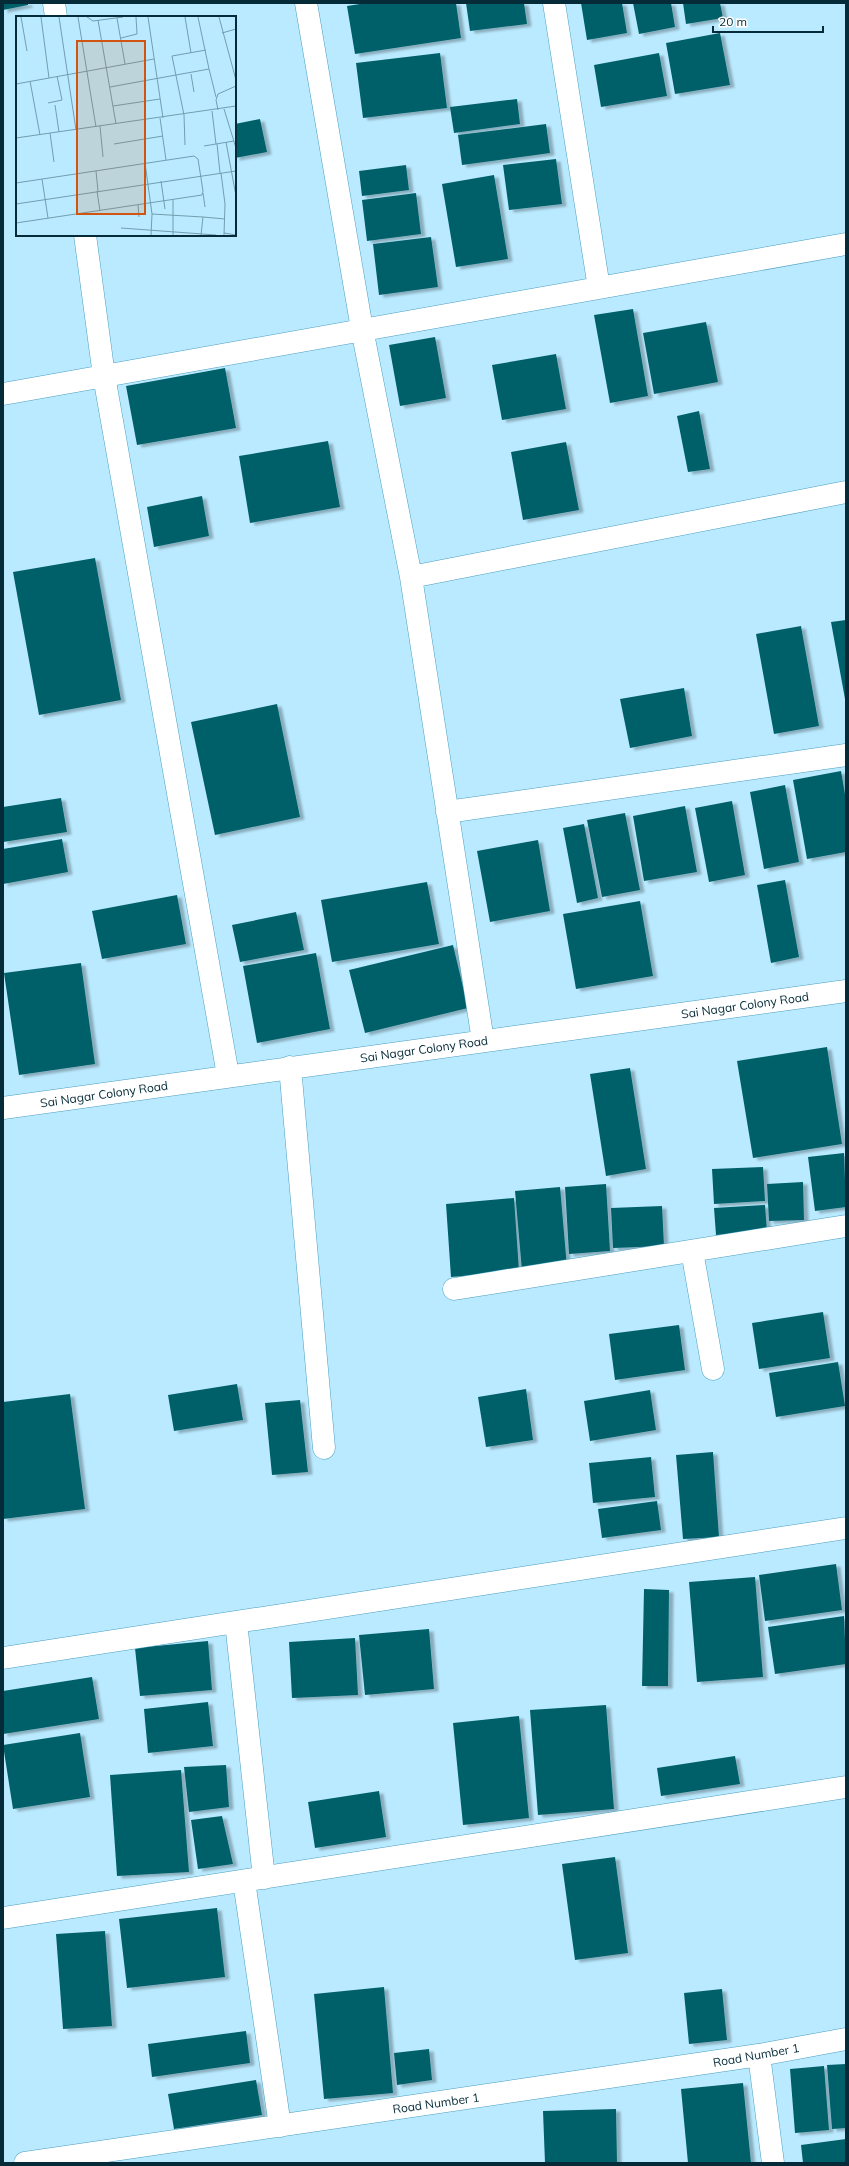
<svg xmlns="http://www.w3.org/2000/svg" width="849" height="2166" font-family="Mulish,sans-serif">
<defs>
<filter id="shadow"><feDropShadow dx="4.5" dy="2.5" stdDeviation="1" flood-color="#0004"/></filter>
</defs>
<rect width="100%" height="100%" fill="#baeaff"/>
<path fill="#036069" filter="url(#shadow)" d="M 3,3 L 28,3 L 28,5 L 3,10 Z
M 366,3 L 456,3 L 461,38 L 355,54 L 347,6 Z
M 466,3 L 524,3 L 527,24 L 470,31 Z
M 581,3 L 622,3 L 627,33 L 587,40 Z
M 633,3 L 671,3 L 675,27 L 639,34 Z
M 683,3 L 720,3 L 723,18 L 686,24 Z
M 720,33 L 730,85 L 675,94 L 666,43 Z
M 440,53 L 447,108 L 363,118 L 356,63 Z
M 659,53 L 667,96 L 601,107 L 594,65 Z
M 517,99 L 520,124 L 454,133 L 450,107 Z
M 260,119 L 267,152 L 235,158 L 235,124 Z
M 546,124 L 550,153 L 462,165 L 458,135 Z
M 556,159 L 562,204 L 509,210 L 503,165 Z
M 406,165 L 409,190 L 362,196 L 359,171 Z
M 494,175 L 508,259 L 456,267 L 442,184 Z
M 416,193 L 421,234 L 367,241 L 362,200 Z
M 431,237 L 438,287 L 379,295 L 373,244 Z
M 633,309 L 648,396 L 610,403 L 594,315 Z
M 706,322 L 718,382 L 654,394 L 643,333 Z
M 435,337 L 446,398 L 400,406 L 389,345 Z
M 556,354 L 566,409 L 502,420 L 492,365 Z
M 225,368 L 236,428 L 137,445 L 126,386 Z
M 699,411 L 710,469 L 688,472 L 677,416 Z
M 328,441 L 340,507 L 250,523 L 239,456 Z
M 566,442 L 579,510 L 523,520 L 511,452 Z
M 202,496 L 209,536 L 154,547 L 147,507 Z
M 95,558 L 121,700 L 39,715 L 13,572 Z
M 846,620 L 846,699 L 845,699 L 831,622 Z
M 801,626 L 819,726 L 774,734 L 756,634 Z
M 684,688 L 692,736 L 630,748 L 620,699 Z
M 277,704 L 300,817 L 215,835 L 191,722 Z
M 841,771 L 846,800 L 846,852 L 807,859 L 793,780 Z
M 785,785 L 799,862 L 764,869 L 750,792 Z
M 61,798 L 67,832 L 3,842 L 3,807 Z
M 732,801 L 745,875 L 709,882 L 695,808 Z
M 685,806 L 697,872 L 644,881 L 633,816 Z
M 625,813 L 640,890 L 602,897 L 587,820 Z
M 584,824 L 598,898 L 577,903 L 563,828 Z
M 62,839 L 68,872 L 3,884 L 3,849 Z
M 538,840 L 550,911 L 490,922 L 477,851 Z
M 785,880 L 799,957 L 771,963 L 757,885 Z
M 427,882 L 439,944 L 332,962 L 321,900 Z
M 177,895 L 186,944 L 102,959 L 92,911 Z
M 640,901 L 653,976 L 576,989 L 563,914 Z
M 296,912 L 304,950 L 240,962 L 232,925 Z
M 453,945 L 468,1008 L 365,1033 L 349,970 Z
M 316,953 L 330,1029 L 257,1043 L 243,966 Z
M 81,963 L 95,1064 L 19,1075 L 4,973 Z
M 827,1047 L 842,1144 L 753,1158 L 737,1061 Z
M 630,1068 L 646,1169 L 606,1176 L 590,1074 Z
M 844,1153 L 846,1207 L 815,1211 L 808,1157 Z
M 763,1167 L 765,1201 L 714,1204 L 712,1169 Z
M 803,1182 L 804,1220 L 769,1221 L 767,1184 Z
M 606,1184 L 610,1251 L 569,1254 L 565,1187 Z
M 560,1187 L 567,1267 L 522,1271 L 515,1191 Z
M 514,1198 L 519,1271 L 451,1277 L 446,1204 Z
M 765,1205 L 767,1232 L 716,1235 L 714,1208 Z
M 662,1206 L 664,1246 L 613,1248 L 611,1208 Z
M 823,1312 L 830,1358 L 759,1369 L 752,1323 Z
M 679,1325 L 685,1370 L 615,1380 L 609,1334 Z
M 838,1362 L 845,1406 L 776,1417 L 769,1373 Z
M 237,1384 L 243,1420 L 174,1431 L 168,1395 Z
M 526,1389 L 533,1440 L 486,1447 L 478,1397 Z
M 650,1390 L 656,1430 L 590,1441 L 584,1401 Z
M 70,1394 L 85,1509 L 3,1519 L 3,1402 Z
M 300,1400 L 308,1472 L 272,1475 L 265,1403 Z
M 713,1452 L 719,1537 L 683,1539 L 676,1455 Z
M 651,1457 L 655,1497 L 593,1503 L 589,1463 Z
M 657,1501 L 661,1530 L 602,1538 L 598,1509 Z
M 836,1564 L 842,1610 L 765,1621 L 759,1575 Z
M 755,1577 L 763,1677 L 697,1682 L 689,1582 Z
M 644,1589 L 669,1590 L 668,1686 L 642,1686 Z
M 844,1616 L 846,1664 L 775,1674 L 768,1627 Z
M 429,1629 L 434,1689 L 365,1695 L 359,1635 Z
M 355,1638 L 358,1695 L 292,1698 L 289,1642 Z
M 208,1641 L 212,1690 L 140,1696 L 135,1648 Z
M 92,1677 L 99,1719 L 3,1734 L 3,1691 Z
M 208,1702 L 213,1746 L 148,1753 L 144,1709 Z
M 606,1705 L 614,1809 L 538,1815 L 530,1710 Z
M 519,1716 L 529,1818 L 463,1825 L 453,1723 Z
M 80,1733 L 90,1797 L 13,1809 L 3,1745 Z
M 735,1756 L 740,1784 L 661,1796 L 657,1768 Z
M 226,1765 L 229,1807 L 189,1812 L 184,1767 Z
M 181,1770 L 189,1872 L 117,1876 L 110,1775 Z
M 379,1791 L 386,1837 L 315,1848 L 308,1802 Z
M 222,1816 L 233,1864 L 198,1869 L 191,1820 Z
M 615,1857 L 628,1953 L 575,1960 L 562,1864 Z
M 217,1908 L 225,1977 L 127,1988 L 119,1919 Z
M 105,1931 L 112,2026 L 63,2029 L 56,1934 Z
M 384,1987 L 393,2093 L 324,2099 L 314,1994 Z
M 722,1989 L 727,2040 L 689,2044 L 684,1993 Z
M 246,2031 L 250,2063 L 152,2077 L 148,2044 Z
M 429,2049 L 432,2080 L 397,2085 L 394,2053 Z
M 846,2064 L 846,2128 L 832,2129 L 827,2065 Z
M 824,2066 L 829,2130 L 795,2133 L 790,2069 Z
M 256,2080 L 262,2115 L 174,2129 L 168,2094 Z
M 743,2083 L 751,2163 L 688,2163 L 681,2089 Z
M 616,2109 L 617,2163 L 545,2163 L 543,2111 Z
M 846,2139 L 846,2163 L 803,2163 L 801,2145 Z"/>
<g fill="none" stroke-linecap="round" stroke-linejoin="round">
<defs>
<path id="street" d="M 54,3 L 56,17
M 306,3 L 362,329 L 411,577 L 483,1041
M 554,3 L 599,288
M 85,235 L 104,376 L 228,1075
M 3,394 L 846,244
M 411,577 L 846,492
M 447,812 L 846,755
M 290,1067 L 324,1448
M 3,1108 L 846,991
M 692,1251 L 713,1369
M 454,1289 L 846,1226
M 236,1622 L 264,1878
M 3,1658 L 846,1528
M 244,1881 L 280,2126
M 3,1918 L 846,1787
M 759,2055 L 773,2163
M 25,2163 L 759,2055 L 846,2039"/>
</defs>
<use href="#street" stroke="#4a9fc0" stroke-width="23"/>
<use href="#street" stroke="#fff" stroke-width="22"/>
</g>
<g text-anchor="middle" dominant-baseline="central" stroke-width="4" stroke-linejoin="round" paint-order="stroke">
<g font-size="12" fill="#052b38" stroke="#fff">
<text transform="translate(745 1005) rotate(-8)">Sai Nagar Colony Road</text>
<text transform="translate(424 1049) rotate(-8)">Sai Nagar Colony Road</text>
<text transform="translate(104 1094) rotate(-8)">Sai Nagar Colony Road</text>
<text transform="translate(756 2055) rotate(-10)">Road Number 1</text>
<text transform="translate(436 2103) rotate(-8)">Road Number 1</text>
</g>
</g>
<g transform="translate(16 16)">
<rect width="220" height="220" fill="#baeaff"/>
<path fill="none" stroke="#729eaf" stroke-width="1" d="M 5,1 L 11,35M 25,1 L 33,62M 43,1 L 60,114M 62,1 L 80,111M 71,1 L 77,5 L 107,1M 132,1 L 147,102M 169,1 L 175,37M 203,1 L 220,64M 101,2 L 109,48M 82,4 L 100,108M 206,17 L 220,13M 105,22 L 121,18 L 120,1M 193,53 L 200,81M 175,58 L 178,76M 14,65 L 24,119M 0,68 L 138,43M 94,71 L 193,53 L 182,1M 32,87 L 46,84 L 41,60M 39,89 L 43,116M 97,90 L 144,83M 208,93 L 220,132M 202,94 L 200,84 L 202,78 L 220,70M 196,95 L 200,128M 144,102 L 150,144M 84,110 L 87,141M 34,117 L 38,146M 0,122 L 220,90M 210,126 L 220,180M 98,128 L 147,120M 201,128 L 204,157M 169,129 L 168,99 L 156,40 L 190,34M 188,130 L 218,125M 129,147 L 136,198 L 135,219M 80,155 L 82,175M 205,157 L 209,188 L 208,219M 26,163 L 32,202M 145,165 L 149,193M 0,167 L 178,140 L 182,143 L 187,175 L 186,179 L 0,207M 81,175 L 84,195M 187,177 L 189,191M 0,188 L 220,155M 122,189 L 123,201M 136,198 L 187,201 L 185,219M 187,201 L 209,203M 105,212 L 200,219M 208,217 L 220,219M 157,219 L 157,183"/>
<path fill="#d15410" fill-opacity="0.15" stroke="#d15410" stroke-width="2" d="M 61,25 L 129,25 L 129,198 L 61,198 Z"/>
<rect width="220" height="220" fill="none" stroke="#052b38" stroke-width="2"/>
</g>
<rect width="849" height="2166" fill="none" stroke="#052b38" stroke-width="8"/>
<path d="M713 26v6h110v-6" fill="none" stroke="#052b38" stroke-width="2"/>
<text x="719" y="26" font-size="12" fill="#052b38" stroke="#ffffff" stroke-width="3" paint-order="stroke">20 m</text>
</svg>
